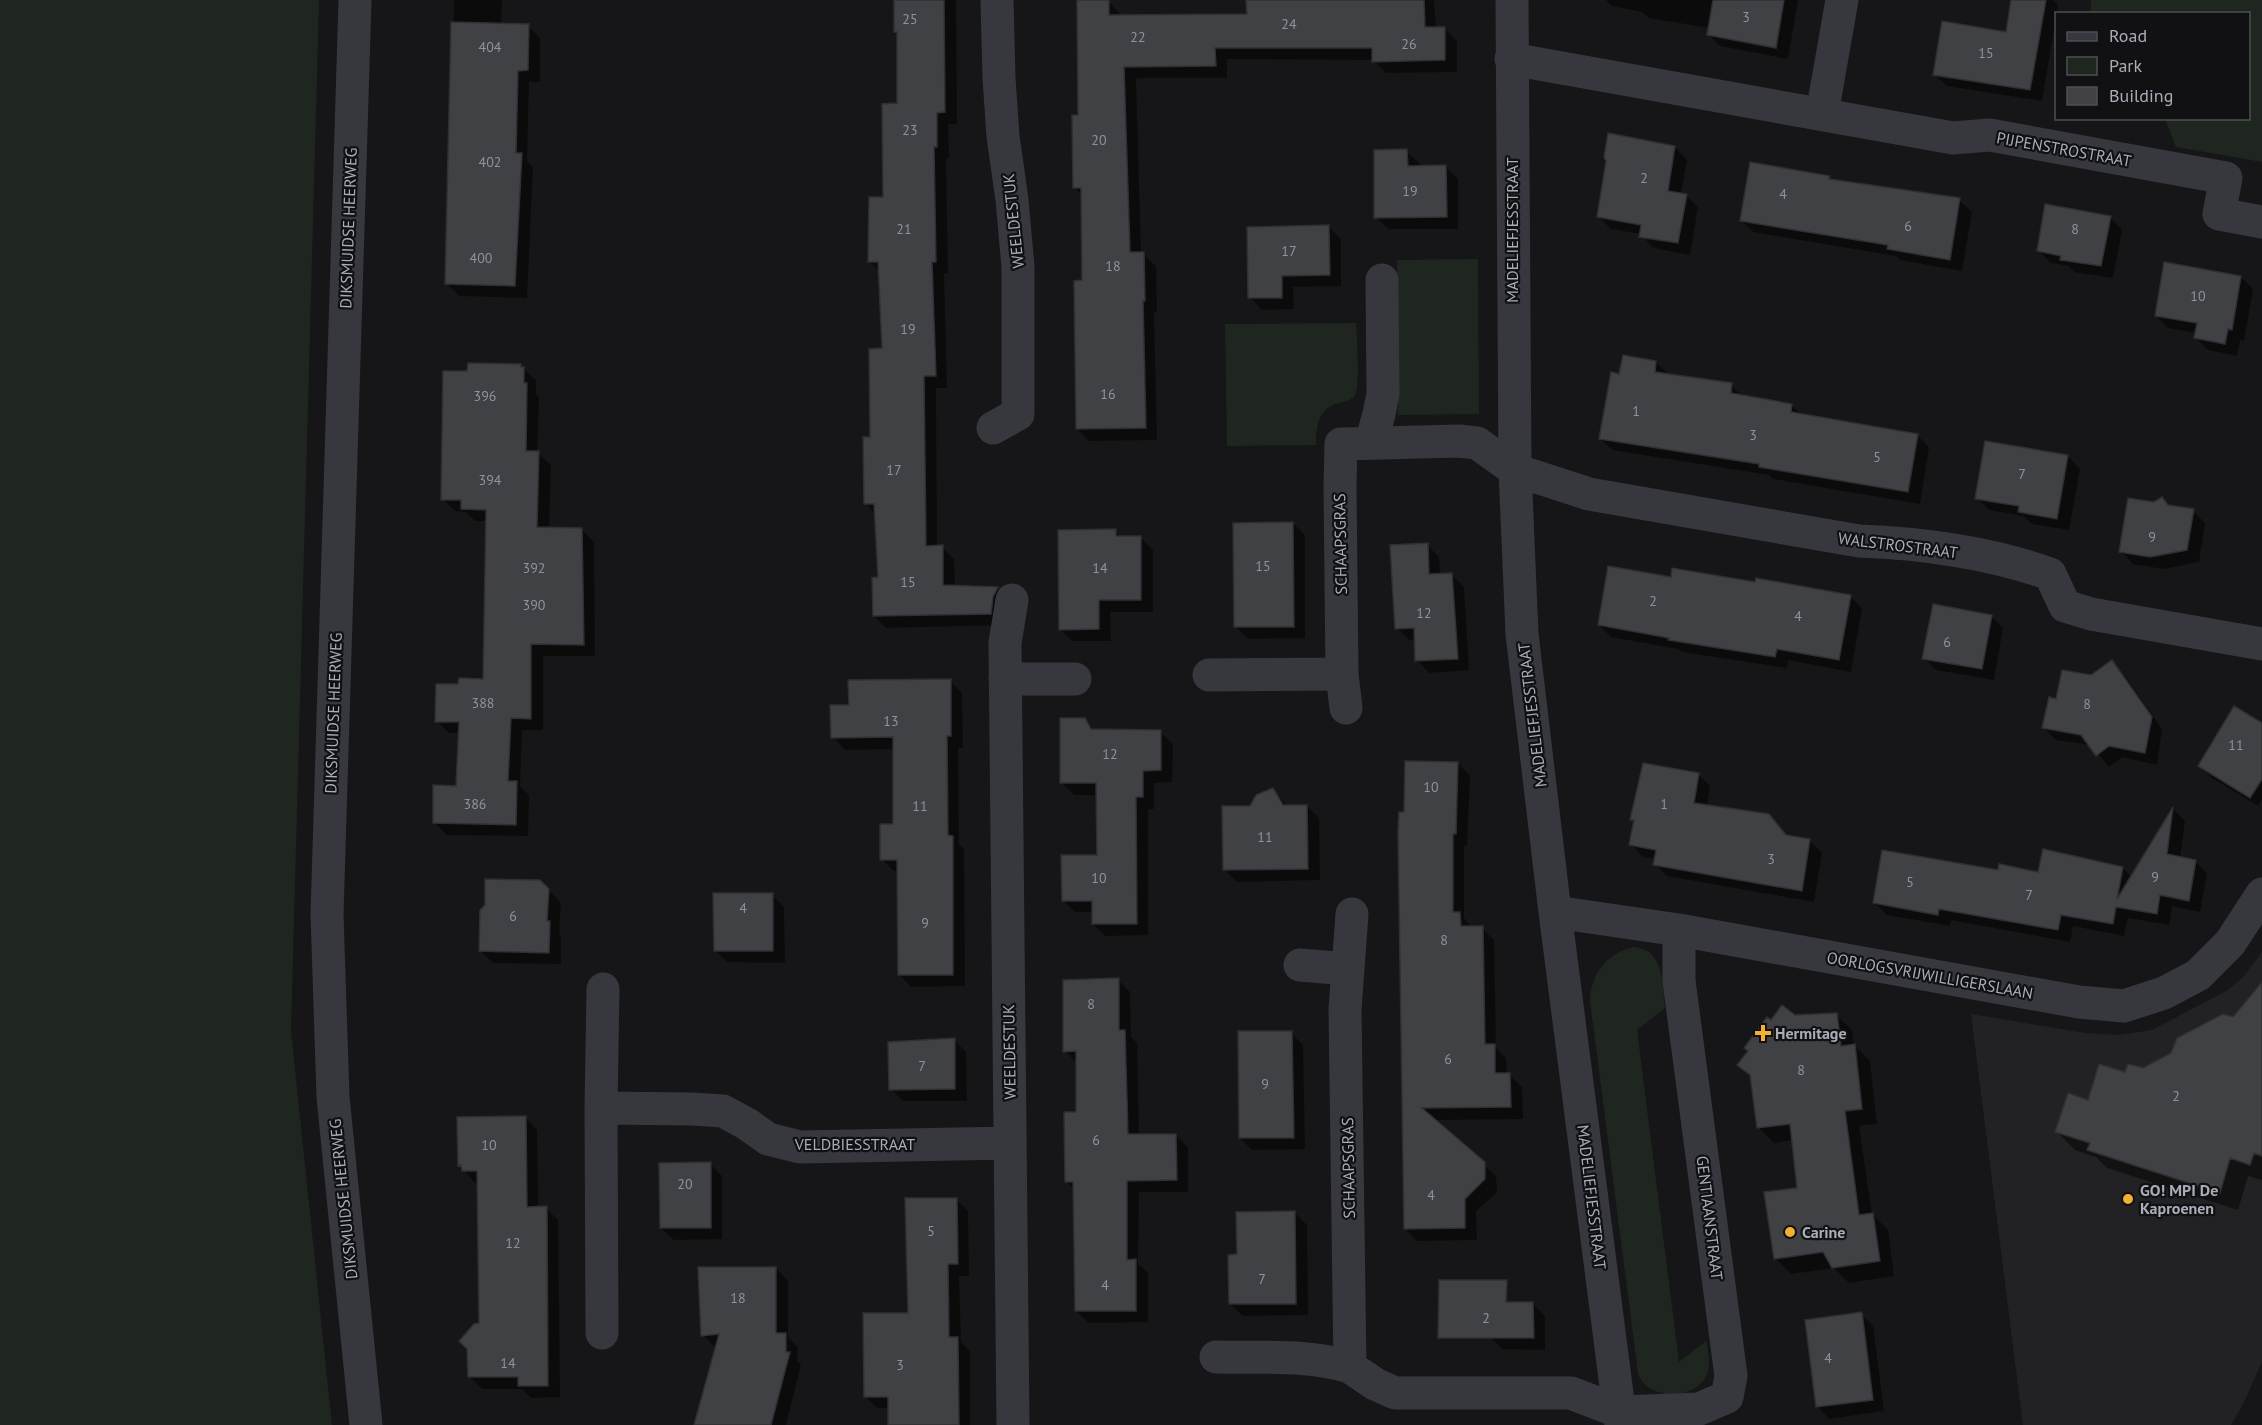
<svg xmlns="http://www.w3.org/2000/svg" width="2262" height="1425" font-family="'PT Sans',sans-serif">
<rect width="100%" height="100%" fill="#161618"/>
<path fill="#222225" d="M 2262,952 L 2262,1362 L 2242,1406 L 2231,1425 L 2023,1425 L 1971,1014 L 2085,1033 L 2118,1035 L 2152,1030 L 2228,990 L 2244,976 Z"/>
<path fill="#1e261f" d="M 0,0 L 319,0 L 291,1031 L 332,1425 L 0,1425 Z
M 2091,0 L 2262,0 L 2262,162 L 2176,147 L 2165,119 L 2248,118 L 2248,14 L 2091,13 Z
M 1478,259 L 1479,414 L 1398,415 L 1397,260 Z
M 1356,323 C 1357,335 1360,387 1355,395 C 1351,401 1345,401 1339,403 C 1318,408 1316,427 1316,445 L 1227,446 L 1225,324 Z
M 1633,947 C 1665,949 1662,984 1665,1008 L 1637,1030 L 1679,1362 L 1706,1341 C 1708,1351 1711,1363 1707,1374 C 1697,1401 1646,1401 1638,1373 L 1590,1001 C 1591,974 1606,954 1633,947 Z"/>
<path fill="#0007" d="M 454,0 L 502,0 L 501,25 L 528,26 L 540,38 L 540,82 L 529,82 L 527,161 L 533,167 L 527,298 L 459,296 L 447,283 Z
M 896,0 L 956,0 L 957,124 L 948,124 L 949,158 L 946,158 L 948,273 L 944,273 L 947,388 L 936,388 L 937,547 L 942,547 L 954,559 L 955,587 L 998,589 L 1010,601 L 1003,625 L 886,628 L 874,616 L 880,579 L 876,515 L 866,504 L 871,438 L 883,349 L 880,272 L 870,262 L 884,199 L 898,105 Z
M 1248,0 L 1434,0 L 1436,29 L 1445,29 L 1457,41 L 1457,72 L 1386,73 L 1374,60 L 1227,59 L 1227,78 L 1136,78 L 1141,254 L 1143,254 L 1156,266 L 1157,312 L 1154,312 L 1157,440 L 1089,441 L 1077,429 L 1084,282 L 1083,196 L 1074,187 L 1079,117 L 1108,1 L 1120,14 L 1120,17 L 1248,16 Z
M 1606,0 L 1798,0 L 1788,59 L 1720,46 L 1708,34 L 1709,28 L 1649,18 L 1642,12 L 1612,6 Z
M 2013,0 L 2053,0 L 2058,5 L 2042,101 L 1947,86 L 1934,74 L 2007,33 Z
M 1675,147 L 1687,160 L 1681,194 L 1686,195 L 1698,207 L 1690,255 L 1653,248 L 1641,234 L 1611,229 L 1599,217 L 1608,161 Z
M 1406,151 L 1419,163 L 1419,167 L 1446,167 L 1458,179 L 1458,229 L 1388,229 L 1376,217 Z
M 1829,177 L 1833,181 L 1959,200 L 1972,212 L 1962,271 L 1900,260 L 1896,256 L 1753,232 L 1741,220 Z
M 2110,217 L 2122,230 L 2113,278 L 2074,272 L 2069,266 L 2051,263 L 2039,251 Z
M 1329,227 L 1341,239 L 1341,286 L 1293,287 L 1294,309 L 1262,310 L 1250,297 Z
M 2241,277 L 2253,289 L 2244,341 L 2240,340 L 2237,356 L 2208,350 L 2196,338 L 2197,333 L 2168,328 L 2156,316 Z
M 1656,362 L 1668,374 L 1731,385 L 1743,397 L 1791,405 L 1802,415 L 1917,435 L 1929,447 L 1920,504 L 1773,479 L 1769,475 L 1612,450 L 1600,438 L 1621,376 Z
M 520,366 L 536,380 L 536,394 L 539,397 L 537,453 L 551,465 L 549,529 L 582,530 L 594,542 L 595,656 L 543,656 L 543,730 L 522,730 L 520,786 L 529,795 L 528,836 L 447,835 L 435,823 L 457,787 L 460,733 L 449,733 L 437,721 L 460,685 L 484,681 L 488,521 L 475,521 L 466,512 L 455,511 L 443,499 L 469,373 Z
M 2068,456 L 2080,469 L 2069,530 L 2032,524 L 2024,516 L 1989,510 L 1977,498 Z
M 2162,499 L 2170,507 L 2193,511 L 2205,523 L 2199,562 L 2163,569 L 2133,564 L 2121,551 L 2154,504 Z
M 1293,523 L 1305,535 L 1305,638 L 1248,639 L 1236,627 Z
M 1115,531 L 1122,538 L 1140,537 L 1153,550 L 1153,612 L 1110,612 L 1111,641 L 1072,641 L 1060,629 Z
M 1427,545 L 1439,557 L 1440,575 L 1452,575 L 1464,587 L 1469,670 L 1429,673 L 1417,660 L 1416,640 L 1409,640 L 1397,628 Z
M 1757,584 L 1850,596 L 1862,608 L 1851,672 L 1788,660 L 1787,668 L 1682,652 L 1678,649 L 1611,637 L 1599,625 Z
M 1991,616 L 2003,628 L 1994,680 L 1936,670 L 1924,658 Z
M 2112,662 L 2124,674 L 2162,729 L 2157,765 L 2122,757 L 2109,767 L 2091,745 L 2056,740 L 2044,728 L 2057,700 Z
M 950,681 L 962,693 L 963,748 L 958,748 L 959,844 L 964,849 L 965,986 L 911,987 L 899,974 L 898,871 L 894,871 L 881,859 L 895,826 L 895,749 L 845,750 L 833,737 L 850,706 Z
M 1084,720 L 1095,731 L 1160,732 L 1173,744 L 1172,782 L 1154,783 L 1154,809 L 1148,809 L 1148,935 L 1105,936 L 1093,924 L 1093,912 L 1075,912 L 1063,900 L 1099,856 L 1098,795 L 1074,795 L 1062,783 Z
M 2262,725 L 2262,799 L 2258,806 L 2212,778 L 2199,766 Z
M 1458,763 L 1470,776 L 1467,846 L 1464,846 L 1464,918 L 1472,928 L 1482,928 L 1494,940 L 1496,1048 L 1506,1058 L 1507,1075 L 1509,1075 L 1522,1087 L 1523,1119 L 1433,1120 L 1496,1176 L 1497,1192 L 1476,1211 L 1477,1240 L 1417,1241 L 1405,1228 L 1406,813 Z
M 1698,774 L 1710,786 L 1707,806 L 1768,816 L 1788,837 L 1810,841 L 1822,853 L 1814,902 L 1667,876 L 1655,864 L 1656,859 L 1643,857 L 1631,844 L 1635,822 L 1632,819 Z
M 1273,789 L 1288,807 L 1307,806 L 1319,818 L 1320,880 L 1237,882 L 1225,870 L 1251,807 Z
M 2174,810 L 2185,821 L 2180,858 L 2195,861 L 2207,873 L 2200,912 L 2172,906 L 2169,925 L 2128,918 L 2124,936 L 2073,926 L 2070,942 L 1951,920 L 1950,926 L 1887,915 L 1875,903 L 2000,871 L 2039,874 L 2123,868 L 2132,878 Z
M 540,881 L 561,903 L 559,933 L 561,935 L 561,964 L 493,963 L 481,951 Z
M 772,895 L 784,907 L 785,963 L 727,962 L 715,950 Z
M 1118,980 L 1130,992 L 1131,1037 L 1137,1043 L 1139,1135 L 1175,1135 L 1188,1147 L 1188,1192 L 1139,1192 L 1138,1264 L 1148,1273 L 1148,1322 L 1089,1323 L 1076,1311 L 1075,1190 L 1066,1181 L 1077,1113 L 1078,1064 L 1065,1051 Z
M 2262,1001 L 2262,1180 L 2248,1176 L 2238,1210 L 2107,1168 L 2096,1157 L 2075,1150 L 2057,1132 L 2089,1102 L 2126,1074 L 2143,1070 Z
M 1836,1015 L 1852,1030 L 1854,1045 L 1870,1061 L 1877,1124 L 1859,1126 L 1872,1214 L 1888,1230 L 1894,1276 L 1849,1283 L 1834,1268 L 1791,1274 L 1775,1258 L 1799,1189 L 1793,1140 L 1774,1143 L 1758,1127 L 1752,1078 L 1739,1065 L 1772,1022 L 1794,1016 Z
M 1291,1033 L 1303,1045 L 1305,1149 L 1252,1150 L 1240,1138 Z
M 954,1040 L 966,1052 L 967,1101 L 903,1101 L 891,1089 Z
M 525,1117 L 537,1130 L 538,1208 L 546,1208 L 558,1220 L 560,1397 L 531,1398 L 522,1389 L 482,1389 L 469,1376 L 481,1325 L 479,1183 L 475,1183 L 459,1165 Z
M 710,1164 L 722,1176 L 722,1239 L 674,1240 L 661,1228 Z
M 956,1199 L 968,1211 L 969,1276 L 959,1276 L 961,1342 L 970,1351 L 970,1425 L 890,1425 L 890,1408 L 877,1408 L 865,1396 L 909,1314 Z
M 1295,1213 L 1307,1225 L 1308,1315 L 1243,1316 L 1230,1304 Z
M 776,1268 L 788,1281 L 788,1337 L 798,1347 L 797,1361 L 801,1365 L 786,1425 L 696,1425 L 717,1347 L 715,1347 L 703,1335 Z
M 1533,1304 L 1545,1316 L 1545,1350 L 1502,1349 L 1490,1337 Z
M 1861,1314 L 1873,1326 L 1884,1411 L 1829,1419 L 1817,1406 Z"/>
<path fill="#404145" stroke="#303034" stroke-width="1.5" d="M 894,0 L 944,0 L 945,112 L 937,113 L 937,147 L 934,147 L 936,262 L 932,262 L 936,376 L 924,376 L 926,546 L 943,545 L 943,585 L 998,587 L 993,597 L 991,614 L 873,616 L 872,578 L 878,577 L 874,504 L 864,504 L 863,437 L 870,437 L 869,349 L 882,348 L 878,262 L 868,262 L 869,197 L 883,197 L 882,104 L 897,103 L 897,32 L 894,32 Z
M 1077,0 L 1109,0 L 1109,15 L 1247,14 L 1246,0 L 1424,0 L 1425,27 L 1445,27 L 1445,60 L 1372,62 L 1372,48 L 1215,48 L 1216,66 L 1124,67 L 1130,252 L 1144,252 L 1145,301 L 1143,301 L 1146,428 L 1076,429 L 1074,281 L 1082,280 L 1081,188 L 1073,188 L 1072,115 L 1078,115 Z
M 1713,0 L 1784,0 L 1776,48 L 1707,35 Z
M 2011,0 L 2046,0 L 2030,90 L 1933,75 L 1942,21 L 2006,32 Z
M 451,22 L 529,24 L 528,70 L 518,71 L 516,153 L 522,153 L 515,286 L 445,284 Z
M 1608,133 L 1675,146 L 1668,191 L 1687,194 L 1678,243 L 1639,237 L 1641,225 L 1597,217 L 1606,161 L 1604,157 Z
M 1407,149 L 1408,166 L 1446,165 L 1447,217 L 1374,218 L 1374,150 Z
M 1750,162 L 1830,176 L 1829,179 L 1960,198 L 1950,260 L 1887,249 L 1888,245 L 1740,221 Z
M 2045,204 L 2111,216 L 2101,266 L 2060,260 L 2061,256 L 2037,251 Z
M 1329,225 L 1330,275 L 1282,276 L 1282,298 L 1248,298 L 1247,227 Z
M 2164,262 L 2241,276 L 2232,330 L 2228,329 L 2225,344 L 2194,338 L 2197,323 L 2155,316 Z
M 1623,355 L 1656,361 L 1655,372 L 1732,383 L 1731,393 L 1792,404 L 1791,412 L 1918,434 L 1908,492 L 1759,467 L 1759,464 L 1599,439 L 1611,372 L 1619,374 Z
M 468,363 L 521,364 L 521,367 L 524,367 L 524,383 L 527,383 L 526,451 L 539,451 L 537,527 L 582,528 L 584,645 L 531,644 L 531,719 L 511,718 L 508,781 L 517,781 L 516,825 L 433,823 L 433,785 L 456,786 L 459,722 L 435,722 L 436,684 L 458,684 L 459,678 L 483,679 L 486,510 L 461,509 L 461,500 L 441,500 L 443,371 L 467,371 Z
M 1985,441 L 2068,455 L 2057,519 L 2018,512 L 2019,506 L 1975,499 Z
M 2162,497 L 2168,505 L 2194,509 L 2187,550 L 2150,557 L 2119,552 L 2128,498 L 2154,502 Z
M 1293,522 L 1294,627 L 1234,627 L 1233,523 Z
M 1116,529 L 1116,536 L 1141,536 L 1141,600 L 1099,600 L 1099,629 L 1059,630 L 1058,530 Z
M 1428,543 L 1429,574 L 1452,573 L 1458,659 L 1415,661 L 1414,628 L 1395,629 L 1390,545 Z
M 1608,566 L 1671,577 L 1672,568 L 1755,582 L 1756,578 L 1851,595 L 1839,660 L 1777,649 L 1775,657 L 1668,640 L 1669,638 L 1598,625 Z
M 1933,604 L 1992,615 L 1982,669 L 1922,659 Z
M 2112,660 L 2152,717 L 2145,753 L 2109,746 L 2096,756 L 2081,735 L 2042,728 L 2049,697 L 2056,699 L 2062,670 L 2091,675 Z
M 951,679 L 951,736 L 947,736 L 948,835 L 953,836 L 953,975 L 898,975 L 897,860 L 880,860 L 880,824 L 893,824 L 893,737 L 831,738 L 830,705 L 849,705 L 848,680 Z
M 2234,706 L 2262,723 L 2262,779 L 2250,798 L 2198,766 Z
M 1060,718 L 1085,718 L 1091,729 L 1161,730 L 1161,770 L 1143,771 L 1143,797 L 1136,797 L 1137,924 L 1092,924 L 1092,901 L 1062,901 L 1061,855 L 1097,855 L 1096,783 L 1060,783 Z
M 1405,761 L 1458,762 L 1456,834 L 1453,834 L 1453,912 L 1460,912 L 1461,926 L 1483,926 L 1485,1044 L 1495,1044 L 1495,1073 L 1510,1073 L 1511,1107 L 1422,1108 L 1485,1162 L 1485,1179 L 1465,1199 L 1465,1228 L 1404,1229 L 1398,832 L 1399,812 L 1404,812 Z
M 1643,763 L 1699,773 L 1694,803 L 1769,814 L 1786,835 L 1810,839 L 1802,891 L 1653,865 L 1656,850 L 1629,845 L 1634,820 L 1630,820 Z
M 1273,788 L 1283,805 L 1307,805 L 1308,869 L 1223,870 L 1222,806 L 1250,806 L 1256,795 Z
M 2173,807 L 2167,854 L 2196,860 L 2189,901 L 2160,895 L 2157,914 L 2116,907 L 2113,924 L 2061,915 L 2058,930 L 1939,909 L 1938,915 L 1873,903 L 1882,850 L 1998,870 L 1999,864 L 2038,872 L 2043,849 L 2123,867 L 2117,899 Z
M 485,879 L 540,880 L 549,889 L 547,921 L 550,921 L 549,953 L 479,951 L 480,910 L 485,905 Z
M 713,893 L 773,893 L 773,951 L 714,951 Z
M 1119,978 L 1119,1030 L 1125,1030 L 1128,1134 L 1176,1134 L 1177,1180 L 1127,1181 L 1127,1260 L 1136,1259 L 1136,1311 L 1075,1311 L 1073,1182 L 1065,1182 L 1064,1112 L 1076,1112 L 1076,1051 L 1063,1052 L 1063,980 Z
M 2262,982 L 2262,1156 L 2254,1153 L 2250,1165 L 2230,1158 L 2220,1193 L 2087,1150 L 2090,1143 L 2055,1132 L 2068,1093 L 2088,1100 L 2099,1064 L 2125,1072 L 2128,1064 L 2143,1068 L 2171,1053 L 2177,1038 L 2223,1014 L 2233,1017 Z
M 1782,1005 L 1795,1015 L 1837,1013 L 1841,1046 L 1855,1044 L 1862,1109 L 1845,1111 L 1859,1215 L 1873,1213 L 1880,1261 L 1832,1268 L 1823,1252 L 1774,1259 L 1764,1192 L 1797,1188 L 1790,1124 L 1757,1128 L 1750,1075 L 1737,1065 L 1748,1051 L 1744,1048 L 1767,1017 L 1771,1020 Z
M 1238,1031 L 1292,1031 L 1294,1138 L 1239,1138 Z
M 955,1038 L 955,1089 L 889,1090 L 888,1042 Z
M 526,1116 L 527,1207 L 547,1206 L 548,1386 L 518,1386 L 518,1377 L 468,1377 L 467,1349 L 459,1341 L 474,1324 L 479,1323 L 477,1171 L 462,1171 L 461,1165 L 458,1166 L 457,1117 Z
M 711,1162 L 711,1228 L 660,1228 L 659,1163 Z
M 905,1198 L 957,1198 L 958,1264 L 948,1264 L 949,1337 L 958,1337 L 959,1425 L 888,1425 L 888,1397 L 864,1397 L 863,1313 L 908,1313 Z
M 1295,1211 L 1296,1304 L 1229,1304 L 1228,1255 L 1237,1254 L 1236,1212 Z
M 698,1267 L 776,1267 L 776,1333 L 786,1333 L 786,1352 L 790,1352 L 771,1425 L 694,1425 L 719,1334 L 701,1336 Z
M 1439,1280 L 1507,1280 L 1506,1302 L 1533,1302 L 1534,1338 L 1438,1338 Z
M 1862,1312 L 1873,1400 L 1816,1407 L 1805,1320 Z"/>
<g fill="none" stroke-linecap="round" stroke-linejoin="round">
<path stroke="#37383d" stroke-width="33" d="M 355,0 L 327,914 L 333,1097 L 366,1425
M 1512,0 L 1515,470 L 1522,634 L 1555,912 L 1621,1425
M 1511,59 L 1953,138 L 1990,135 L 2226,178 L 2219,214 L 2262,222
M 1822,114 L 1842,0
M 993,428 L 1018,414 L 1018,267 L 1012,200 L 1003,136 L 999,78 L 997,0
M 1371,443 L 1379,414 L 1383,394 L 1382,280
M 1012,600 L 1005,643 L 1013,1425
M 1209,675 L 1342,674
M 1005,679 L 1075,679
M 1346,708 L 1342,674 L 1340,486 L 1341,444 L 1459,441 L 1477,443 L 1515,470 L 1589,494 L 1859,541 C 1920,543 1992,553 2050,574 L 2065,606 L 2091,614 L 2262,644
M 1555,912 L 1679,930 L 2079,1002 L 2124,1006 L 2164,993 L 2198,975 L 2230,943 L 2262,894
M 1352,914 L 1345,1009 L 1350,1367 L 1375,1384 L 1395,1393 L 1571,1393 L 1620,1412 L 1699,1409 L 1727,1397 L 1731,1376 L 1679,981 L 1679,930
M 1300,965 L 1348,969
M 601,1108 L 692,1109 L 723,1111 L 747,1124 L 768,1139 L 800,1147 L 1010,1143
M 602,1333 L 601,1108 L 603,989
M 1216,1357 C 1261,1358 1307,1354 1350,1367"/>
</g>
<g fill="#f2b134" stroke="#111113" stroke-width="2">
<path d="M1760 1024h6v6h6v6h-6v6h-6v-6h-6v-6h6z"/>
<circle cx="2128" cy="1199" r="6"/>
<circle cx="1790" cy="1232" r="6"/>
</g>
<g text-anchor="middle" dominant-baseline="central" stroke-width="4.5" stroke-linejoin="round" paint-order="stroke">
<g font-size="14" fill="#8e929b">
<text x="1746" y="17">3</text>
<text x="910" y="19">25</text>
<text x="1289" y="24">24</text>
<text x="1138" y="37">22</text>
<text x="1409" y="44">26</text>
<text x="490" y="47">404</text>
<text x="1986" y="53">15</text>
<text x="910" y="130">23</text>
<text x="1099" y="140">20</text>
<text x="490" y="162">402</text>
<text x="1644" y="178">2</text>
<text x="1410" y="191">19</text>
<text x="1783" y="194">4</text>
<text x="1908" y="226">6</text>
<text x="904" y="229">21</text>
<text x="2075" y="229">8</text>
<text x="1289" y="251">17</text>
<text x="481" y="258">400</text>
<text x="1113" y="266">18</text>
<text x="2198" y="296">10</text>
<text x="908" y="329">19</text>
<text x="1108" y="394">16</text>
<text x="485" y="396">396</text>
<text x="1636" y="411">1</text>
<text x="1753" y="435">3</text>
<text x="1877" y="457">5</text>
<text x="894" y="470">17</text>
<text x="2022" y="474">7</text>
<text x="490" y="480">394</text>
<text x="2152" y="537">9</text>
<text x="1263" y="566">15</text>
<text x="534" y="568">392</text>
<text x="1100" y="568">14</text>
<text x="908" y="582">15</text>
<text x="1653" y="601">2</text>
<text x="534" y="605">390</text>
<text x="1424" y="613">12</text>
<text x="1798" y="616">4</text>
<text x="1947" y="642">6</text>
<text x="483" y="703">388</text>
<text x="2087" y="704">8</text>
<text x="891" y="721">13</text>
<text x="2236" y="745">11</text>
<text x="1110" y="754">12</text>
<text x="1431" y="787">10</text>
<text x="475" y="804">386</text>
<text x="1664" y="804">1</text>
<text x="920" y="806">11</text>
<text x="1265" y="837">11</text>
<text x="1771" y="859">3</text>
<text x="2155" y="877">9</text>
<text x="1099" y="878">10</text>
<text x="1910" y="882">5</text>
<text x="2029" y="895">7</text>
<text x="743" y="908">4</text>
<text x="513" y="916">6</text>
<text x="925" y="923">9</text>
<text x="1444" y="940">8</text>
<text x="1091" y="1004">8</text>
<text x="1448" y="1059">6</text>
<text x="922" y="1066">7</text>
<text x="1801" y="1070">8</text>
<text x="1265" y="1084">9</text>
<text x="2176" y="1096">2</text>
<text x="1096" y="1140">6</text>
<text x="489" y="1145">10</text>
<text x="685" y="1184">20</text>
<text x="1431" y="1195">4</text>
<text x="931" y="1231">5</text>
<text x="513" y="1243">12</text>
<text x="1262" y="1279">7</text>
<text x="1105" y="1285">4</text>
<text x="738" y="1298">18</text>
<text x="1486" y="1318">2</text>
<text x="1828" y="1358">4</text>
<text x="508" y="1363">14</text>
<text x="900" y="1365">3</text>
</g>
<g font-size="16" fill="#a8adb8" stroke="#111113">
<text transform="translate(2064 149) rotate(10)">PIJPENSTROSTRAAT</text>
<text transform="translate(1013 221) rotate(-96)">WEELDESTUK</text>
<text transform="translate(348 228) rotate(-88)">DIKSMUIDSE HEERWEG</text>
<text transform="translate(1512 230) rotate(-90)">MADELIEFJESSTRAAT</text>
<text transform="translate(1340 544) rotate(-91)">SCHAAPSGRAS</text>
<text transform="translate(1898 545) rotate(7)">WALSTROSTRAAT</text>
<text transform="translate(333 713) rotate(-88)">DIKSMUIDSE HEERWEG</text>
<text transform="translate(1532 715) rotate(-97)">MADELIEFJESSTRAAT</text>
<text transform="translate(1930 975) rotate(10)">OORLOGSVRIJWILLIGERSLAAN</text>
<text transform="translate(1009 1052) rotate(-91)">WEELDESTUK</text>
<text x="855" y="1144">VELDBIESSTRAAT</text>
<text transform="translate(1348 1168) rotate(-91)">SCHAAPSGRAS</text>
<text transform="translate(1592 1197) rotate(83)">MADELIEFJESSTRAAT</text>
<text transform="translate(343 1199) rotate(-96)">DIKSMUIDSE HEERWEG</text>
<text transform="translate(1710 1218) rotate(83)">GENTIAANSTRAAT</text>
</g>
<g font-size="16" font-weight="bold" fill="#a8adb8" stroke="#111113" text-anchor="start">
<text x="1775" y="1033">Hermitage</text>
<text x="2140" y="1190">GO! MPI De<tspan x="2140" dy="18">Kaproenen</tspan></text>
<text x="1802" y="1232">Carine</text>
</g>
</g>
<rect x="2055" y="12" width="195" height="108" fill="#111113" stroke="#4d4f55" stroke-width="1.5"/>
<rect x="2067" y="32" width="30" height="9" fill="#37383d" stroke="#4d4f55" stroke-width="1.5"/>
<text x="2109" y="42" font-size="18" fill="#a8adb8">Road</text>
<rect x="2067" y="57" width="30" height="18" fill="#1e261f" stroke="#4d4f55" stroke-width="1.5"/>
<text x="2109" y="72" font-size="18" fill="#a8adb8">Park</text>
<rect x="2067" y="87" width="30" height="18" fill="#404145" stroke="#4d4f55" stroke-width="1.5"/>
<text x="2109" y="102" font-size="18" fill="#a8adb8">Building</text>
</svg>
